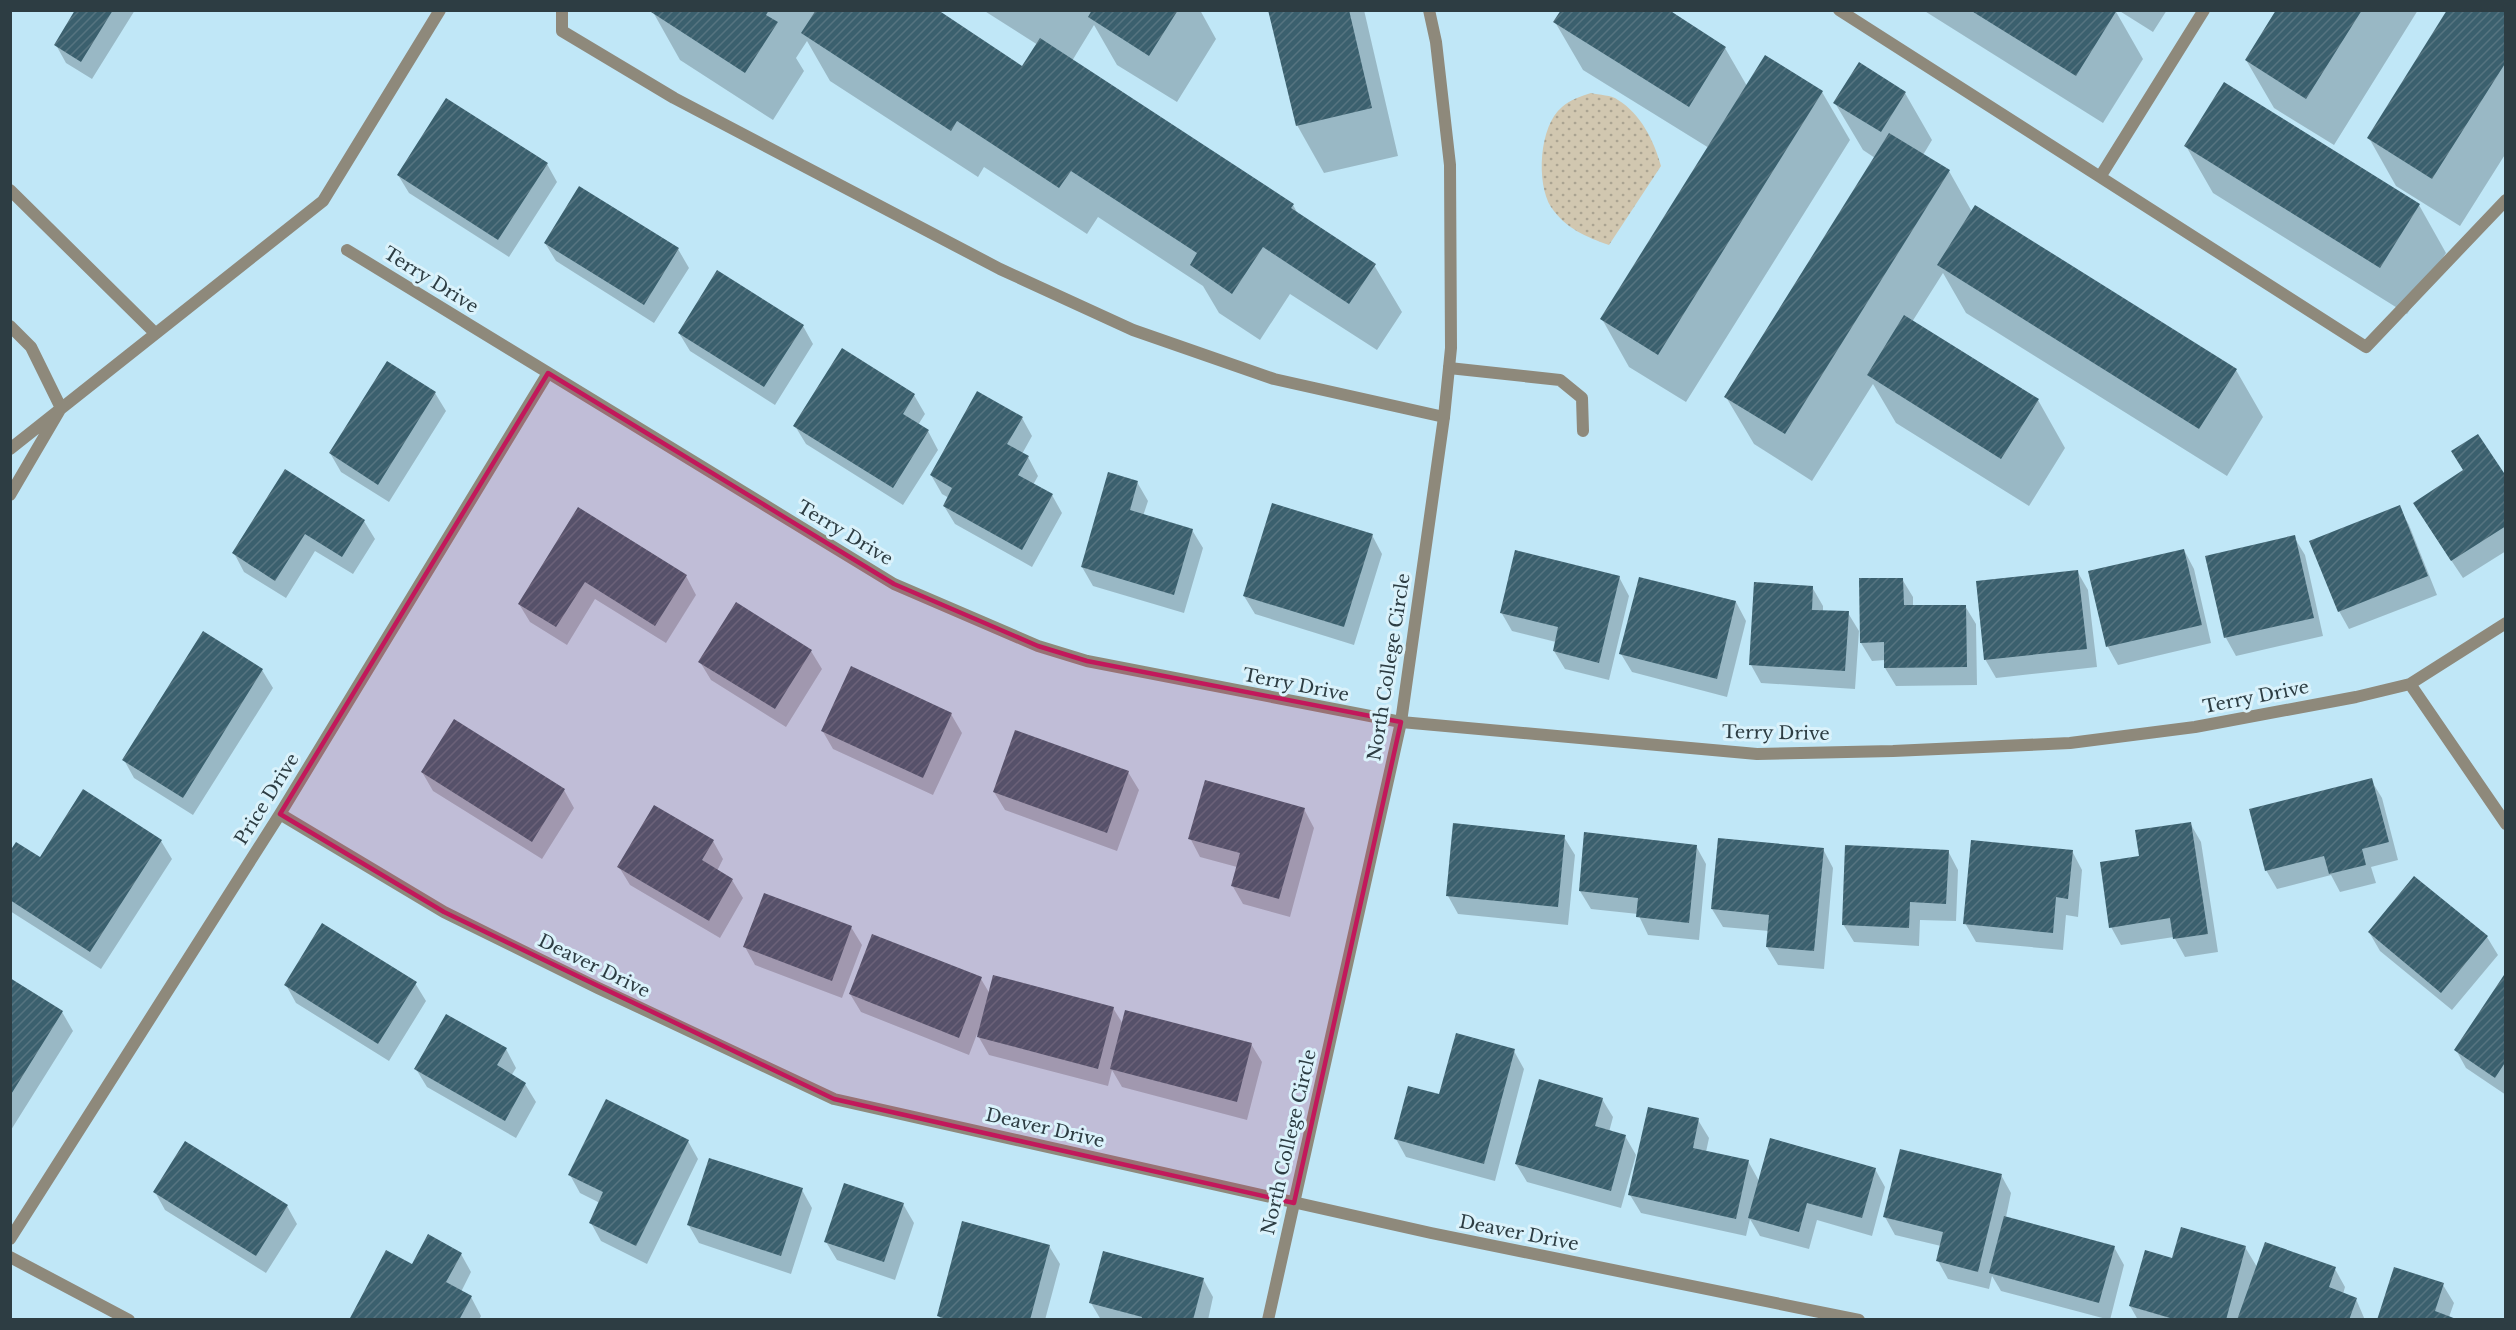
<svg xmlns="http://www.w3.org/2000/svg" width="2516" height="1330" font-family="'Libre Baskerville',serif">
<defs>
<pattern id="park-dots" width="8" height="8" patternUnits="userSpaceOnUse" patternTransform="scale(1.5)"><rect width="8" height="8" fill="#d1c7b0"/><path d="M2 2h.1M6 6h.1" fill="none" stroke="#aaa391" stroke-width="1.8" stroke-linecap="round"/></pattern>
<pattern id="building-hatch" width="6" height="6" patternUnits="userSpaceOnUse" patternTransform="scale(1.5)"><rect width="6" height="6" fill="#3b606e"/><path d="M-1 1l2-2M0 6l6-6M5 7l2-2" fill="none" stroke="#567480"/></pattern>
</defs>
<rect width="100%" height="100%" fill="#c0e7f7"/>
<path fill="url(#park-dots)" d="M 1591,93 C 1599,95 1612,95 1618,100 C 1641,114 1654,141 1661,166 L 1609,245 C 1586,237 1565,228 1551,207 C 1536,183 1539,126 1562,107 C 1570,100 1581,96 1591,93 Z"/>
<path fill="#0003" d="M 77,10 L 135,10 L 92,79 L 66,63 L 56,45 Z
M 654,10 L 935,10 L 1023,68 L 1038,45 L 983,10 L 1200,10 L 1216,39 L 1177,102 L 1117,65 L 1094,25 L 1072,61 L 1293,205 L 1299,216 L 1374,265 L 1402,312 L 1377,350 L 1290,294 L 1260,340 L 1219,313 L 1203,286 L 1098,217 L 1087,234 L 984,167 L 978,177 L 830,81 L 807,41 L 796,58 L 804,71 L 773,120 L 680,60 L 653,12 Z
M 1270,10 L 1364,10 L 1398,156 L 1324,173 L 1297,125 Z
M 1923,10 L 2115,10 L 2143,59 L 2103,123 Z
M 2118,10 L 2167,10 L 2153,32 Z
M 2277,10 L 2418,10 L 2334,145 L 2274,108 L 2246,60 Z
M 2506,10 L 2506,153 L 2460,226 L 2396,186 L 2369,138 Z
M 1555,22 L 1725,48 L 1747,86 L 1766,57 L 1822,92 L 1850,140 L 1686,402 L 1629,367 L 1602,319 L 1709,148 L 1583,70 Z
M 1905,93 L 1932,140 L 1923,155 L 1949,171 L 1972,212 L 2236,370 L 2263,417 L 2227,476 L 1966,313 L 1943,273 L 1912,322 L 2038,400 L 2065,448 L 2029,506 L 1896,423 L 1873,384 L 1812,481 L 1754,444 L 1726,397 L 1875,158 L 1863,150 L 1835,103 Z
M 2186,146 L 2419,205 L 2446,253 L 2407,314 L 2213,193 Z
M 547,164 L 557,182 L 509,257 L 409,193 L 398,175 Z
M 580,188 L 678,249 L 689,268 L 654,323 L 556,261 L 545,243 Z
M 803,326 L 813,344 L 775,405 L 690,351 L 679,333 Z
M 842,351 L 914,395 L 925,414 L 918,425 L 928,431 L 938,450 L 903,505 L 806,444 L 795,426 Z
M 435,393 L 446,411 L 389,502 L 341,472 L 330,453 Z
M 1022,418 L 1032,436 L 1022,454 L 1028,457 L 1038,476 L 1033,485 L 1052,495 L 1062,513 L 1032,567 L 955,524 L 944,506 L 949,498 L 942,494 L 931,475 Z
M 285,471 L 364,521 L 375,539 L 353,574 L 315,551 L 286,598 L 244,572 L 234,553 Z
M 2464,471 L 2506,479 L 2506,551 L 2463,578 L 2425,521 Z
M 1137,482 L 1148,501 L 1143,516 L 1192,530 L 1203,548 L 1184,613 L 1093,586 L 1082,567 Z
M 2399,507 L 2409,525 L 2437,595 L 2349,629 L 2339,611 Z
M 578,509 L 686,576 L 696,595 L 666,643 L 595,599 L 567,645 L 530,622 L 519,604 Z
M 1372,535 L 1382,554 L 1354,645 L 1255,614 L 1244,596 Z
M 2294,537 L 2305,555 L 2323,636 L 2236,656 L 2226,638 Z
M 2184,550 L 2194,569 L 2211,643 L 2118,665 L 2108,647 L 2090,572 Z
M 2077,571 L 2088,590 L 2097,667 L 1996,678 L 1985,659 Z
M 1619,577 L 1629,596 L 1609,680 L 1565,669 L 1554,651 L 1556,642 L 1512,631 L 1501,612 Z
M 1902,579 L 1913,597 L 1913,607 L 1965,606 L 1976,624 L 1977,685 L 1896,686 L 1885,668 L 1885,660 L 1872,661 L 1861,643 Z
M 1812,587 L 1823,606 L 1823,611 L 1848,613 L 1859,631 L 1855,689 L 1761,683 L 1751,665 Z
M 1736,602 L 1746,621 L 1727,697 L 1632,672 L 1621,654 Z
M 811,651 L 822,669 L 786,727 L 711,680 L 700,662 Z
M 262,670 L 273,688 L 193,815 L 134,778 L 124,760 Z
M 951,714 L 962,733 L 933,795 L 833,749 L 822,730 Z
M 422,772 L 564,790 L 574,808 L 542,859 L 433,791 Z
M 1128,772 L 1139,790 L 1117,851 L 1005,810 L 994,792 Z
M 2371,780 L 2382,798 L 2398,860 L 2371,867 L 2376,883 L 2340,892 L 2331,875 L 2277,889 L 2266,870 Z
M 1304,809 L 1314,828 L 1290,917 L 1243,904 L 1232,885 L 1237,867 L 1200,857 L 1190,838 Z
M 2190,823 L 2201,842 L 2218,952 L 2185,957 L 2174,937 L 2121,945 L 2111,927 L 2141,858 Z
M 1564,837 L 1575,855 L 1568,925 L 1458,914 L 1448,896 Z
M 161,841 L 172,859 L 101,969 L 10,911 L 10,854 L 40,859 Z
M 713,841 L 723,859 L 717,871 L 732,880 L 743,898 L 720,938 L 630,885 L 619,867 Z
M 1696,846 L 1706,864 L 1699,940 L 1648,935 L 1638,914 L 1591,909 L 1580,891 Z
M 1823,849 L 1833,868 L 1824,969 L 1778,965 L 1767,947 L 1769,931 L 1723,927 L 1712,909 Z
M 1948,851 L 1958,870 L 1956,921 L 1920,920 L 1919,946 L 1854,942 L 1843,924 Z
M 2072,851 L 2082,870 L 2078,917 L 2066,915 L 2063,950 L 1976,942 L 1965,923 Z
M 2415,878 L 2487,937 L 2498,955 L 2452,1010 L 2380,951 L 2369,932 Z
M 851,927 L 862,945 L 842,998 L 755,965 L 745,947 Z
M 2506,975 L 2506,1095 L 2466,1068 L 2456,1050 Z
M 981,979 L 990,994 L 1113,1008 L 1123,1024 L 1251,1044 L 1262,1062 L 1247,1120 L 1122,1087 L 1112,1070 L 1108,1086 L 989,1055 L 977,1034 L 969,1055 L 861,1012 L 850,994 Z
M 10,980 L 62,1012 L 73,1031 L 11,1130 Z
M 415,983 L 426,1001 L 389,1061 L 296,1003 L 286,985 Z
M 506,1049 L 516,1068 L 511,1076 L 525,1084 L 536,1102 L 516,1138 L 427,1087 L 416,1069 Z
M 1514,1051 L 1524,1069 L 1495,1181 L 1406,1157 L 1396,1139 L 1440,1096 Z
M 1602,1099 L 1613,1117 L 1609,1132 L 1625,1136 L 1636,1155 L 1621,1208 L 1527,1182 L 1516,1164 Z
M 1698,1120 L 1709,1138 L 1706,1152 L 1748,1161 L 1759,1181 L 1875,1169 L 1885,1187 L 1872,1236 L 1817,1220 L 1809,1249 L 1760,1236 L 1750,1219 L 1746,1236 L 1641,1213 L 1630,1195 Z
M 688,1141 L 698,1159 L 647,1264 L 601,1241 L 591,1223 L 600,1203 L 580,1193 L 570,1175 Z
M 2001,1175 L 2011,1193 L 2006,1217 L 2114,1247 L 2124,1265 L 2110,1320 L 2001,1291 L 1992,1276 L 1989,1289 L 1948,1279 L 1938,1261 L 1941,1246 L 1895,1235 L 1885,1217 Z
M 802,1190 L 812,1208 L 791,1274 L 699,1243 L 688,1224 Z
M 155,1192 L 287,1206 L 297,1224 L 266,1273 L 165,1210 Z
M 903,1204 L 914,1223 L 895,1280 L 837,1260 L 826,1242 Z
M 1049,1246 L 1060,1264 L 1045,1320 L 941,1320 L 939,1316 Z
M 2245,1247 L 2257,1267 L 2335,1269 L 2345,1287 L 2343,1294 L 2356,1299 L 2365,1320 L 2138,1320 L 2130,1306 Z
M 461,1254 L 471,1272 L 461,1292 L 471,1297 L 481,1316 L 479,1320 L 351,1320 L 412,1266 Z
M 1203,1279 L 1213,1297 L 1208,1320 L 1101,1320 L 1091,1303 Z
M 2443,1285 L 2454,1303 L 2449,1317 L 2379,1320 Z"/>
<path fill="url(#building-hatch)" d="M 75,10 L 113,10 L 81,62 L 54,45 Z
M 652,10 L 769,10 L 766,15 L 778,22 L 745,73 L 651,12 Z
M 816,10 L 938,10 L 1022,66 L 1040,38 L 1294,204 L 1291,208 L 1376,264 L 1349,304 L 1263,247 L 1232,294 L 1190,265 L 1197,253 L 1071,171 L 1059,188 L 957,121 L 951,131 L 801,33 Z
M 1092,10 L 1178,10 L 1149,56 L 1088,17 Z
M 1268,10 L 1349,10 L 1372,108 L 1296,126 Z
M 1561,10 L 1669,10 L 1726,47 L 1689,107 L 1553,22 Z
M 1970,10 L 2117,10 L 2076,76 Z
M 2276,10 L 2362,10 L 2306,99 L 2245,60 Z
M 2447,10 L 2506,10 L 2506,62 L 2432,179 L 2367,138 Z
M 1765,55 L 1823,91 L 1658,355 L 1600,319 Z
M 1859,62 L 1906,92 L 1881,132 L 1833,103 Z
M 2224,82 L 2420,204 L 2380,268 L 2184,146 Z
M 446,98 L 548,163 L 498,240 L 397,175 Z
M 1889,133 L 1950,170 L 1785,434 L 1724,397 Z
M 579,186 L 679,248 L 644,305 L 544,243 Z
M 1975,205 L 2237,369 L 2199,429 L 1937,265 Z
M 717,270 L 804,325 L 764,387 L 678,333 Z
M 1904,315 L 2039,399 L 2001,459 L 1867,375 Z
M 842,348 L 915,394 L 903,414 L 929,430 L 893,488 L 793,426 Z
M 387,361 L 436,392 L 378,485 L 329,453 Z
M 977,391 L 1023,417 L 1007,444 L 1029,456 L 1018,475 L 1053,494 L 1022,550 L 943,506 L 952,488 L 930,475 Z
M 2478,434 L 2506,476 L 2506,526 L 2451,561 L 2413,503 L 2463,470 L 2451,451 Z
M 285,469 L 365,520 L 342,557 L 305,534 L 275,581 L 232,553 Z
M 1108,472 L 1138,481 L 1130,510 L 1193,529 L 1174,595 L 1081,567 Z
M 1272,503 L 1373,534 L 1344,627 L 1243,596 Z
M 2400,505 L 2428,576 L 2338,612 L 2309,541 Z
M 578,507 L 687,575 L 655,626 L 585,582 L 556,627 L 518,604 Z
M 2295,535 L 2314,618 L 2224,638 L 2205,556 Z
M 2184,549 L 2202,625 L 2106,647 L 2088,571 Z
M 1515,550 L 1620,576 L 1599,663 L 1553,651 L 1558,627 L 1500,613 Z
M 2078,570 L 2087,649 L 1984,660 L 1976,581 Z
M 1639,577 L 1736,601 L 1717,679 L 1619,654 Z
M 1859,578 L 1903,578 L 1904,605 L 1966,605 L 1967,667 L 1884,668 L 1884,642 L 1860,643 Z
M 1754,582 L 1813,586 L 1812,610 L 1849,611 L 1845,671 L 1749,665 Z
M 736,602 L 812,650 L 775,709 L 698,662 Z
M 203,631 L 263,669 L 183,798 L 122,760 Z
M 851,666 L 952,713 L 923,778 L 821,731 Z
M 454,719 L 565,789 L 532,842 L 421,772 Z
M 1015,730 L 1129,771 L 1107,833 L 993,792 Z
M 2372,778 L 2389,842 L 2362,849 L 2366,865 L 2329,874 L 2324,856 L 2265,871 L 2249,809 Z
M 1205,780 L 1305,808 L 1279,899 L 1231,886 L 1240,853 L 1188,839 Z
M 83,789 L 162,840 L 90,952 L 10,900 L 10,851 L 16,842 L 40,857 Z
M 654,805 L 714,840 L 702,860 L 733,879 L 709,921 L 617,867 Z
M 2191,822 L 2208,934 L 2173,939 L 2170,918 L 2109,928 L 2100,862 L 2139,856 L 2135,830 Z
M 1453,823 L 1565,835 L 1558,907 L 1446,896 Z
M 1584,832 L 1697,845 L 1689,923 L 1636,917 L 1638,898 L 1579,891 Z
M 1718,838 L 1824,848 L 1814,951 L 1766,947 L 1769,915 L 1711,909 Z
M 1971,840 L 2073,850 L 2068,899 L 2056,897 L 2053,933 L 1963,924 Z
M 1845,845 L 1949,850 L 1946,904 L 1910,902 L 1909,928 L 1842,925 Z
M 2414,876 L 2488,936 L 2441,993 L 2368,932 Z
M 764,893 L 852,926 L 832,981 L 743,947 Z
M 322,923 L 417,982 L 378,1044 L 284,985 Z
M 872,934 L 982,977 L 959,1038 L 849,994 Z
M 2506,972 L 2506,1061 L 2495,1078 L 2454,1050 Z
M 993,975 L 1114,1007 L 1098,1069 L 977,1037 Z
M 10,978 L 63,1011 L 10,1096 Z
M 1125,1010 L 1252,1043 L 1237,1102 L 1110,1069 Z
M 446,1014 L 507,1048 L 497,1065 L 526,1083 L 505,1121 L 414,1069 Z
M 1456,1033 L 1515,1049 L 1484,1164 L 1394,1139 L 1408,1086 L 1439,1094 Z
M 1539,1079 L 1603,1098 L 1595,1126 L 1626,1135 L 1611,1191 L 1515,1164 Z
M 606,1099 L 689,1140 L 636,1246 L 589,1223 L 603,1192 L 568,1175 Z
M 1648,1107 L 1699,1118 L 1693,1148 L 1749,1160 L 1736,1219 L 1628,1195 Z
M 1770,1138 L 1876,1168 L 1862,1218 L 1807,1203 L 1799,1232 L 1748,1218 Z
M 185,1141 L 288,1205 L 256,1256 L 153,1192 Z
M 1900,1149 L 2002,1174 L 1978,1272 L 1936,1261 L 1943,1232 L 1883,1217 Z
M 709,1158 L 803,1188 L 781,1256 L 687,1225 Z
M 844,1183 L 904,1203 L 884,1262 L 824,1242 Z
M 2004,1216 L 2115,1246 L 2099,1303 L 1989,1273 Z
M 962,1221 L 1050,1245 L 1030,1320 L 949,1320 L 937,1316 Z
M 2181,1227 L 2246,1246 L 2226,1320 L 2177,1320 L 2129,1306 L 2145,1250 L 2172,1258 Z
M 428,1234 L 462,1253 L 446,1282 L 472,1296 L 459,1320 L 349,1320 L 386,1250 L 412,1264 Z
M 2265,1242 L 2336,1267 L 2329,1287 L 2357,1298 L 2349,1320 L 2237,1320 Z
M 1103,1251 L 1204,1278 L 1193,1320 L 1141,1320 L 1142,1317 L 1089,1303 Z
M 2394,1267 L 2444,1283 L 2435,1311 L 2459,1320 L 2377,1320 Z"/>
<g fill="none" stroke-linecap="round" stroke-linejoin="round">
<path stroke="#8e897b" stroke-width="12" d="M 562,10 L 562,31 L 674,98 L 1000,269 L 1133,330 L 1274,379 L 1444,417
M 1839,10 L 2366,347 L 2506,200
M 2100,177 L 2204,10
M 10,190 L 155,333
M 10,326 L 31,347 L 61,408 L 10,495
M 1449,368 L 1560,380 L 1582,398 L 1583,431
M 10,449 L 323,201 L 440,10"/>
<path stroke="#8e897b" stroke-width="12" d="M 347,250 L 894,584 L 1038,646 L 1087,661 L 1401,722 L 1757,754 L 1893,751 L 2070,743 L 2195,727 L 2356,697 L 2410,684 L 2506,623
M 2410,684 L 2506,824
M 280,814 L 444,912 L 598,988 L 834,1099 L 1431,1233 L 1859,1320
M 10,1239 L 280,814 L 548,373
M 10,1257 L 129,1320"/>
<path stroke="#8e897b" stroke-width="12" d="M 1268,1320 L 1401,722 L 1444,417 L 1451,348 L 1450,165 L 1436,42 L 1429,10"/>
</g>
<path fill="#c2185b" fill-opacity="0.2" stroke="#c2185b" stroke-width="4.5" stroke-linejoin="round" d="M 548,373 L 894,584 L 1038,646 L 1087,661 L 1401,722 L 1294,1203 L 834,1099 L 444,912 L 280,814 Z"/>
<g text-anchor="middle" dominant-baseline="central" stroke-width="6" stroke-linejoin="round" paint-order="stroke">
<g font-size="18" fill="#2d3d43" stroke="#daf2fb">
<text transform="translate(431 280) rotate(32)">Terry Drive</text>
<text transform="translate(845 533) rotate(31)">Terry Drive</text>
<text transform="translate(1389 667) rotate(-81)">North College Circle</text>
<text transform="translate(1296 685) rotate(11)">Terry Drive</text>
<text transform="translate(2256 697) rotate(-11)">Terry Drive</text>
<text transform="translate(1776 733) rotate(1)">Terry Drive</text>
<text transform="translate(267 799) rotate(-58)">Price Drive</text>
<text transform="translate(594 966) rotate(26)">Deaver Drive</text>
<text transform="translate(1045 1128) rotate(13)">Deaver Drive</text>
<text transform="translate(1289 1142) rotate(-77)">North College Circle</text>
<text transform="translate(1519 1233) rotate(11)">Deaver Drive</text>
</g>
</g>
<rect width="2516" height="1330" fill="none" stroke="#2d3d43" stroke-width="24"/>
</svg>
